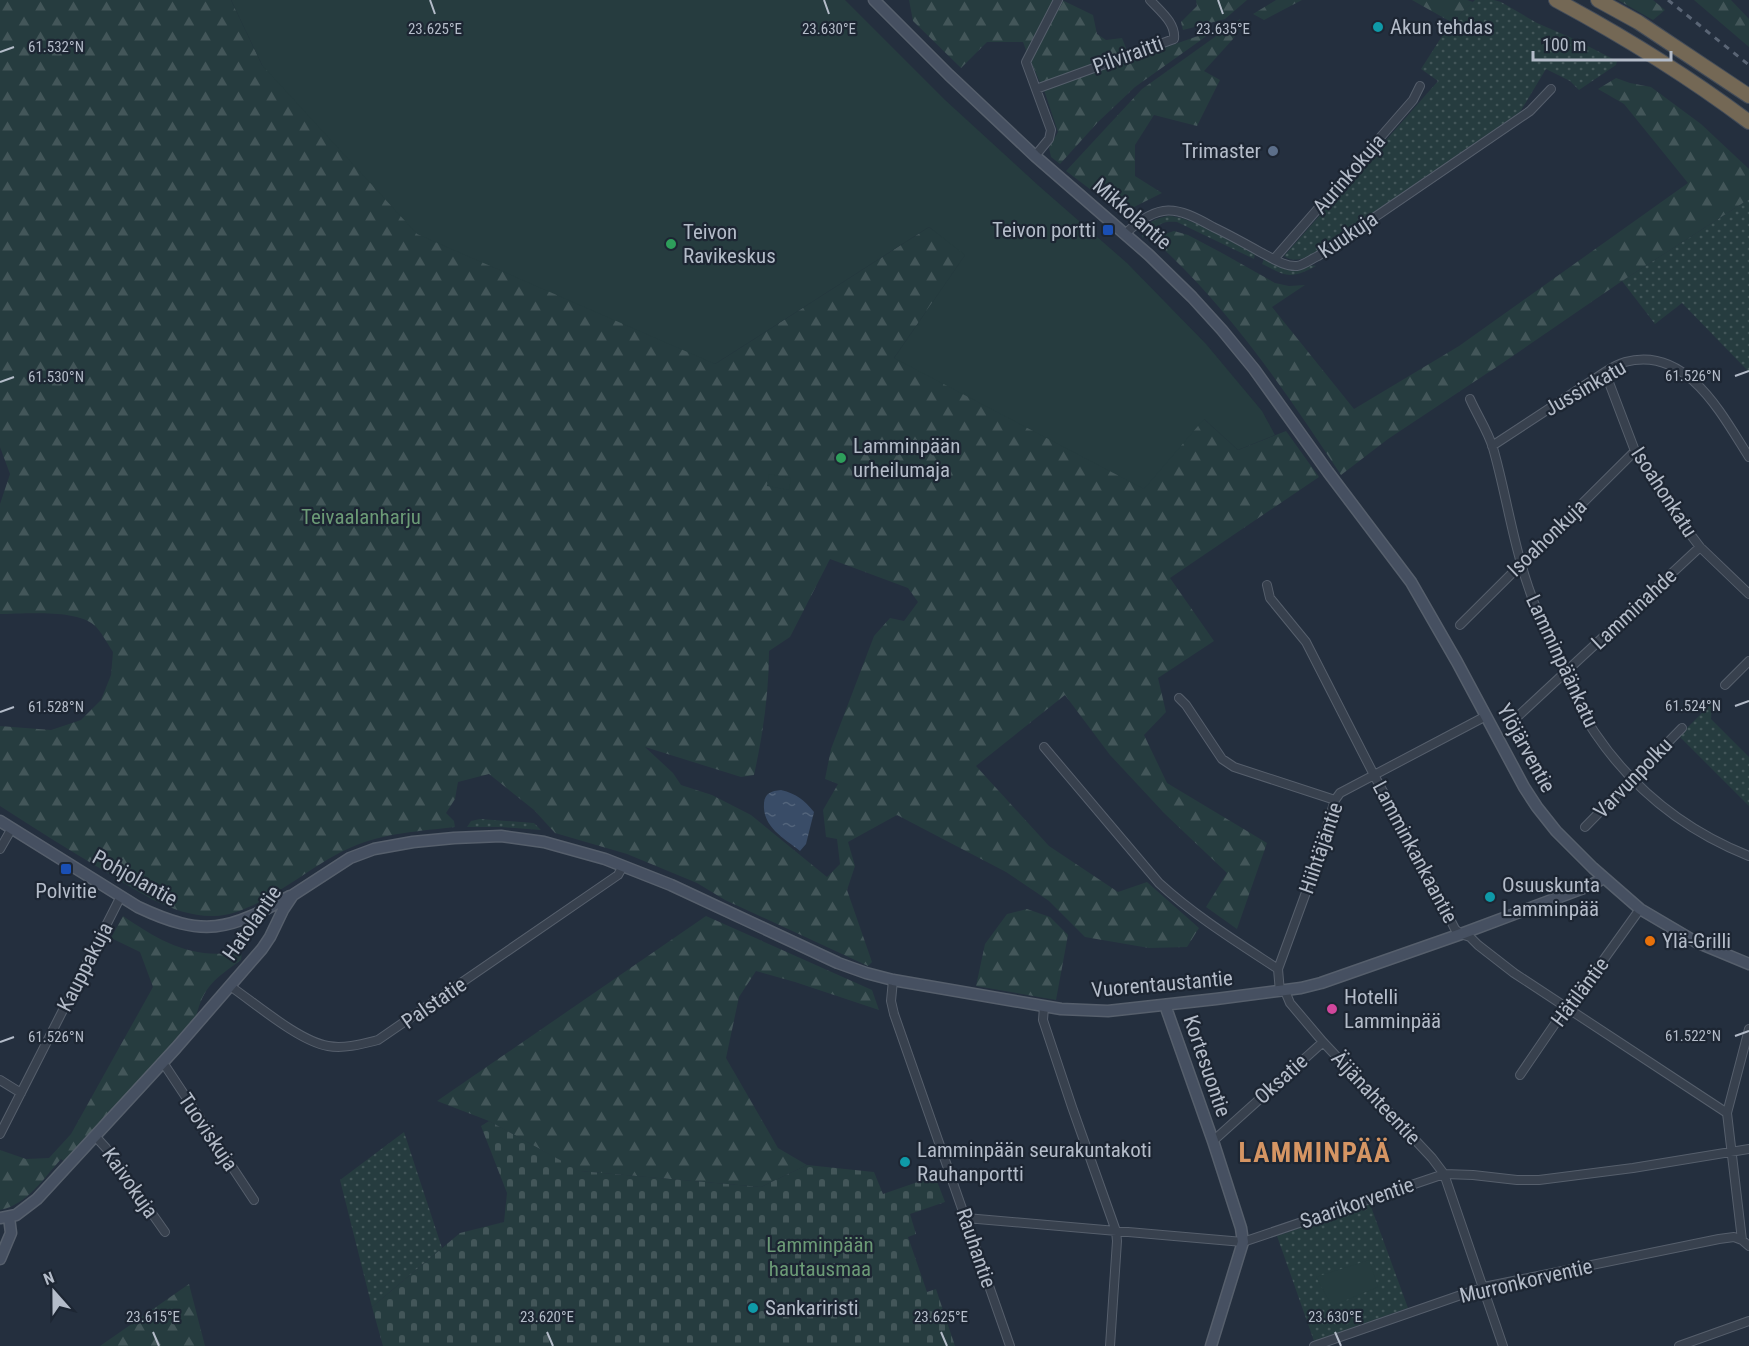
<svg xmlns="http://www.w3.org/2000/svg" width="1749" height="1346" font-family="'Roboto Condensed',sans-serif">
<defs>
<pattern id="grass-dots" width="8" height="8" patternUnits="userSpaceOnUse" patternTransform="scale(1.5)"><rect width="8" height="8" fill="#263c3f"/><path d="M2 2h.1M6 6h.1" fill="none" stroke="#435659" stroke-width="1.8" stroke-linecap="round"/></pattern>
<pattern id="forest-firs" width="22" height="20" patternUnits="userSpaceOnUse" patternTransform="scale(1.5)"><rect width="22" height="20" fill="#263c3f"/><path d="M5 1l3.5 6h-7zM16 11l3.5 6h-7z" fill="#435659"/></pattern>
<pattern id="cemetery-stones" width="16" height="16" patternUnits="userSpaceOnUse" patternTransform="scale(1.5)"><rect width="16" height="16" fill="#263c3f"/><path d="M2 7V4a2 2 0 0 1 4 0v3zM10 15v-3a2 2 0 0 1 4 0v3z" fill="#435659"/></pattern>
<pattern id="water-ripples" width="26" height="14" patternUnits="userSpaceOnUse" patternTransform="scale(1.5)"><rect width="26" height="14" fill="#394c67"/><path d="M2 4q2-2 4 0t4 0M15 11q2-2 4 0t4 0" fill="none" stroke="#53647b"/></pattern>
</defs>
<rect width="100%" height="100%" fill="#242f3e"/>
<path fill="url(#grass-dots)" d="M 1475,0 L 1494,0 L 1501,2 L 1537,23 L 1574,39 L 1617,61 L 1616,65 L 1579,90 L 1570,81 L 1546,69 L 1520,112 L 1324,246 C 1312,254 1298,266 1284,256 L 1438,81 L 1421,69 L 1451,22 Z
M 1749,199 L 1749,372 L 1682,303 L 1655,324 L 1622,281 Z
M 1168,216 C 1191,216 1233,243 1255,254 L 1254,259 L 1177,222 C 1158,220 1155,229 1142,238 C 1143,223 1155,219 1168,216 Z
M 1264,259 C 1274,264 1286,272 1297,270 C 1305,269 1309,264 1316,266 C 1290,280 1287,276 1262,264 Z
M 1712,703 L 1711,719 L 1749,757 L 1749,806 L 1679,736 Z
M 480,819 L 534,823 L 541,830 L 501,827 L 467,827 L 471,821 Z
M 404,1132 L 442,1248 L 372,1307 L 340,1180 Z
M 1370,1204 L 1408,1308 L 1314,1341 L 1277,1236 Z"/>
<path fill="url(#forest-firs)" fill-rule="evenodd" d="M 0,0 L 231,0 L 262,65 L 715,364 L 929,227 L 966,254 L 894,358 L 1204,419 L 1238,450 L 1286,431 L 1319,477 L 1170,578 L 1214,641 L 1158,678 L 1166,712 L 1144,735 L 1167,783 L 1267,843 L 1237,929 L 1206,907 L 1227,873 L 1165,814 L 1110,755 L 1065,695 L 976,766 L 1049,846 L 1118,892 L 1147,882 L 1199,928 L 1187,947 L 1149,948 L 1085,937 L 1049,901 L 1006,872 L 897,815 L 848,842 L 855,866 L 847,890 L 872,962 L 868,966 L 725,900 L 697,883 L 627,854 L 555,833 L 534,810 L 489,774 L 458,782 L 455,799 L 446,813 L 454,821 L 455,827 C 421,831 384,833 352,847 C 310,864 259,915 214,916 C 172,917 135,889 101,869 C 67,849 34,828 0,806 L 0,726 L 51,730 L 81,720 L 101,700 L 111,675 L 113,652 C 107,643 101,631 94,625 C 76,609 23,614 0,614 L 0,504 L 10,474 L 0,447 ZM 830,559 L 908,588 L 918,602 L 904,621 L 890,618 L 874,636 L 831,749 L 825,779 L 838,784 L 823,810 L 826,837 L 837,839 L 840,864 L 827,877 L 751,815 L 712,795 L 681,785 L 673,773 L 645,747 L 741,777 L 754,775 C 763,734 769,693 769,651 L 790,637 Z
M 909,0 L 1055,0 L 1027,53 L 1023,42 L 987,42 L 961,68 L 913,21 Z
M 1062,0 L 1093,15 L 1097,34 L 1106,40 L 1122,38 L 1128,53 L 1041,85 L 1030,59 Z
M 1196,0 L 1247,0 L 1225,19 L 1183,30 L 1181,22 L 1197,6 Z
M 1276,0 L 1302,0 L 1264,20 L 1253,14 Z
M 1412,0 L 1467,0 L 1473,2 L 1451,22 Z
M 1618,0 L 1653,0 L 1665,10 L 1653,20 Z
M 1694,0 L 1731,0 L 1749,19 L 1749,47 Z
M 1240,19 L 1242,26 L 1233,39 L 1204,71 L 1220,80 L 1197,126 L 1154,115 L 1135,145 L 1135,176 L 1162,193 L 1134,207 L 1115,208 L 1066,171 L 1142,89 Z
M 1215,30 L 1135,87 L 1098,122 L 1060,164 L 1051,157 L 1049,148 L 1058,132 L 1044,90 Z
M 1616,78 L 1630,83 L 1651,87 L 1701,124 L 1749,169 L 1749,199 L 1622,281 L 1507,360 L 1388,439 L 1341,475 C 1286,392 1230,309 1156,242 L 1165,234 L 1174,231 L 1188,235 L 1222,253 L 1275,283 L 1289,286 L 1305,285 L 1272,307 L 1354,409 L 1459,346 L 1688,183 L 1624,104 L 1598,89 Z
M 1027,909 L 1050,917 L 1068,935 L 1056,1000 L 976,986 L 985,944 L 1007,914 Z
M 123,916 C 161,942 194,961 242,951 L 241,960 C 215,979 204,985 196,1017 L 66,1163 L 61,1159 C 44,1178 27,1205 0,1210 L 0,1150 L 26,1159 L 49,1158 L 71,1134 L 153,987 L 140,952 L 111,938 Z
M 706,916 L 872,990 L 879,1010 L 795,982 L 756,971 L 739,997 L 726,1058 L 778,1148 L 807,1165 L 761,1187 L 579,1171 L 489,1121 L 437,1101 Z
M 189,1284 L 205,1346 L 100,1346 Z"/>
<path fill="url(#cemetery-stones)" d="M 489,1121 L 580,1171 L 761,1187 L 807,1165 L 874,1172 L 883,1194 L 935,1176 L 945,1202 L 910,1214 L 916,1234 L 908,1237 L 927,1292 L 936,1289 L 955,1346 L 383,1346 L 372,1307 L 460,1233 L 504,1222 L 507,1193 L 481,1126 Z"/>
<path fill="#263c3f" d="M 231,0 L 845,0 L 944,99 L 1039,186 L 1127,263 L 1206,344 L 1262,411 L 1275,435 L 1238,450 L 1204,419 L 1144,489 L 894,358 L 965,255 L 929,227 L 715,364 L 417,234 L 262,65 Z
M 769,474 L 791,478 L 789,490 L 767,486 Z
M 1369,1260 L 1378,1287 L 1332,1306 L 1316,1277 Z"/>
<path fill="url(#water-ripples)" d="M 781,790 C 797,794 804,800 814,812 L 806,844 L 800,851 C 784,838 762,827 764,803 C 765,793 771,791 781,790 Z"/>
<g fill="none" stroke-linecap="round" stroke-linejoin="round">
<defs>
<path id="street" d="M 1036,89 L 1174,39 C 1176,23 1160,11 1150,0
M 1035,156 L 1049,139 L 1051,130 L 1026,62 L 1058,0
M 1126,233 C 1159,202 1176,206 1213,227 C 1230,235 1246,244 1262,253 C 1272,258 1285,267 1297,266 C 1304,265 1311,259 1318,256 L 1530,111 L 1551,89
M 1274,259 L 1413,100 L 1420,86
M 1605,372 L 1635,451 L 1678,518 L 1700,547 L 1749,594
M 1470,399 C 1477,415 1488,431 1493,448 C 1504,486 1510,525 1521,563 C 1530,597 1544,628 1559,660 C 1570,685 1580,711 1595,733 C 1633,789 1686,831 1749,856
M 1492,446 L 1605,372 C 1611,368 1618,364 1625,362 C 1687,345 1722,415 1749,457
M 1267,585 L 1270,598 L 1306,642 L 1374,775 L 1420,860 L 1455,929 L 1461,934 L 1470,937 L 1478,945 L 1514,973 L 1727,1113
M 1460,625 L 1635,451
M 1725,685 L 1749,661
M 1179,698 L 1186,705 L 1222,759 L 1234,767 L 1335,800
M 1515,719 L 1700,547
M 1044,747 L 1159,883 C 1195,916 1237,942 1278,969
M 1585,827 L 1682,728
M 0,849 L 12,828
M 893,980 L 891,1001 L 894,1014 L 1010,1346
M 230,986 C 256,1004 299,1041 328,1046 C 344,1049 362,1044 378,1040 L 618,875 L 623,866
M 1285,991 L 1290,1003 L 1323,1042 L 1432,1158 L 1444,1174 L 1503,1346
M 1280,992 L 1278,969 L 1312,876 L 1335,800 L 1340,793 L 1486,716
M 1044,1007 L 1043,1020 L 1072,1107 L 1116,1231 L 1117,1241 L 1110,1346
M 1749,1029 L 1727,1113 L 1742,1240 L 1749,1246
M 161,1063 L 166,1067 L 254,1200
M 1520,1075 L 1561,1015 L 1569,1008 L 1640,909
M 0,1080 L 21,1093
M 0,1134 L 121,896
M 95,1136 L 106,1148 L 165,1232
M 1213,1141 L 1323,1042
M 966,1218 L 1243,1242 L 1444,1174 L 1473,1175 L 1517,1180 L 1539,1180 L 1633,1168 L 1749,1149
M 1314,1346 L 1484,1287 L 1719,1239 L 1734,1237 L 1742,1240
M 1679,1346 L 1749,1321"/>
<path id="secondary" d="M 874,0 L 949,75 L 1035,156 L 1149,255 L 1192,297 L 1222,330 L 1254,369 L 1328,472 L 1411,582 L 1457,662 L 1524,787 L 1537,807 L 1556,831 L 1593,868 L 1640,909 L 1696,942 L 1749,964
M 0,821 L 138,907 C 204,938 228,931 290,896
M 1165,1005 L 1213,1141 L 1241,1228 L 1243,1242 L 1211,1346
M 0,1218 L 16,1215 L 37,1199 L 176,1048 L 262,949 L 270,937 L 283,910 L 293,895 L 350,858 L 374,849 L 413,842 L 454,838 L 501,836 L 544,842 L 605,859 L 671,885 L 838,963 L 866,973 L 893,980 L 1061,1009 L 1108,1011 L 1216,999 L 1301,988 L 1321,983 L 1461,934 L 1589,886 L 1604,878
M 0,1259 L 11,1233 L 9,1217"/>
<path id="highway" d="M 1556,0 C 1623,36 1688,76 1749,122
M 1598,0 L 1638,22 L 1749,96"/>
</defs>
<use href="#street" stroke="#565f6c" stroke-width="10"/>
<use href="#secondary" stroke="#565f6c" stroke-width="13"/>
<use href="#highway" stroke="#434c59" stroke-width="16"/>
<use href="#street" stroke="#38414e" stroke-width="8"/>
<use href="#secondary" stroke="#465061" stroke-width="10"/>
<use href="#highway" stroke="#746855" stroke-width="14"/>
<path stroke="#5a6575" stroke-width="3" stroke-dasharray="6 6" stroke-linecap="butt" d="M 1668,0 L 1749,65"/>
</g>
<path fill="none" stroke="#b4bcc9" stroke-width="2" d="M 430,0 L 435,14M 824,0 L 829,14M 1218,0 L 1223,14M 0,52 L 14,47M 1735,376 L 1749,371M 0,382 L 14,377M 1735,706 L 1749,701M 0,712 L 14,707M 1735,1036 L 1749,1031M 0,1042 L 14,1037M 153,1332 L 159,1346M 547,1332 L 553,1346M 941,1332 L 947,1346M 1335,1332 L 1341,1346"/>
<g fill="#0f9aa8" stroke="#1d2633" stroke-width="2">
<circle cx="1378" cy="27" r="6"/>
<circle cx="1490" cy="897" r="6"/>
<circle cx="905" cy="1162" r="6"/>
<circle cx="753" cy="1308" r="6"/>
</g>
<circle fill="#5c6f8a" stroke="#1d2633" stroke-width="2" cx="1273" cy="151" r="6"/>
<g fill="#1a4fb4" stroke="#1d2633" stroke-width="2">
<rect x="1102" y="224" width="12" height="12" rx="3"/>
<rect x="60" y="863" width="12" height="12" rx="3"/>
</g>
<g fill="#2e9e5b" stroke="#1d2633" stroke-width="2">
<circle cx="671" cy="244" r="6"/>
<circle cx="841" cy="458" r="6"/>
</g>
<circle fill="#e8710a" stroke="#1d2633" stroke-width="2" cx="1650" cy="941" r="6"/>
<circle fill="#d1479c" stroke="#1d2633" stroke-width="2" cx="1332" cy="1009" r="6"/>
<g text-anchor="middle" dominant-baseline="central" stroke-width="4.5" stroke-linejoin="round" paint-order="stroke">
<g font-size="21" fill="#b4bcc9" stroke="#1d2633" text-anchor="start">
<text x="1390" y="27">Akun tehdas</text>
<text x="1261" y="151" text-anchor="end">Trimaster</text>
<text x="1096" y="230" text-anchor="end">Teivon portti</text>
<text x="683" y="232">Teivon<tspan x="683" dy="24">Ravikeskus</tspan></text>
<text x="853" y="446">Lamminpään<tspan x="853" dy="24">urheilumaja</tspan></text>
<text x="1502" y="885">Osuuskunta<tspan x="1502" dy="24">Lamminpää</tspan></text>
<text x="66" y="891" text-anchor="middle">Polvitie</text>
<text x="1662" y="941">Ylä-Grilli</text>
<text x="1344" y="997">Hotelli<tspan x="1344" dy="24">Lamminpää</tspan></text>
<text x="917" y="1150">Lamminpään seurakuntakoti<tspan x="917" dy="24">Rauhanportti</tspan></text>
<text x="765" y="1308">Sankariristi</text>
</g>
<g font-size="21" fill="#b4bcc9" stroke="#1d2633">
<text transform="translate(1128 55) rotate(-20)">Pilviraitti</text>
<text transform="translate(1349 174) rotate(-49)">Aurinkokuja</text>
<text transform="translate(1132 214) rotate(41)">Mikkolantie</text>
<text transform="translate(1348 235) rotate(-34)">Kuukuja</text>
<text transform="translate(1585 388) rotate(-30)">Jussinkatu</text>
<text transform="translate(1664 492) rotate(57)">Isoahonkatu</text>
<text transform="translate(1547 538) rotate(-44)">Isoahonkuja</text>
<text transform="translate(1634 609) rotate(-43)">Lamminahde</text>
<text transform="translate(1562 661) rotate(65)">Lamminpäänkatu</text>
<text transform="translate(1526 748) rotate(61)">Ylöjärventie</text>
<text transform="translate(1633 778) rotate(-46)">Varvunpolku</text>
<text transform="translate(1321 848) rotate(-71)">Hiihtäjäntie</text>
<text transform="translate(1415 852) rotate(62)">Lamminkankaantie</text>
<text transform="translate(135 878) rotate(29)">Pohjolantie</text>
<text transform="translate(252 923) rotate(-55)">Hatolantie</text>
<text transform="translate(85 967) rotate(-63)">Kauppakuja</text>
<text transform="translate(1162 984) rotate(-5)">Vuorentaustantie</text>
<text transform="translate(1580 992) rotate(-53)">Hätiläntie</text>
<text transform="translate(434 1003) rotate(-35)">Palstatie</text>
<text transform="translate(1207 1066) rotate(71)">Kortesuontie</text>
<text transform="translate(1281 1079) rotate(-42)">Oksatie</text>
<text transform="translate(1376 1098) rotate(47)">Äijänahteentie</text>
<text transform="translate(208 1132) rotate(56)">Tuoviskuja</text>
<text transform="translate(130 1183) rotate(55)">Kaivokuja</text>
<text transform="translate(1357 1203) rotate(-19)">Saarikorventie</text>
<text transform="translate(976 1248) rotate(71)">Rauhantie</text>
<text transform="translate(1526 1281) rotate(-13)">Murronkorventie</text>
</g>
<g font-size="21" fill="#6b9a76" stroke="#1d2633">
<text x="361" y="517">Teivaalanharju</text>
<text x="820" y="1245">Lamminpään<tspan x="820" dy="24">hautausmaa</tspan></text>
</g>
<g font-size="27" font-weight="bold" letter-spacing="1.5" fill="#d59563" stroke="#1d2633">
<text x="1315" y="1153">LAMMINPÄÄ</text>
</g>
</g>
<g font-size="15" text-anchor="middle" fill="#b4bcc9" stroke="#1d2633" stroke-width="4.5" stroke-linejoin="round" paint-order="stroke">
<text x="435" y="34">23.625°E</text>
<text x="829" y="34">23.630°E</text>
<text x="1223" y="34">23.635°E</text>
<text x="56" y="52">61.532°N</text>
<text x="1693" y="381">61.526°N</text>
<text x="56" y="382">61.530°N</text>
<text x="1693" y="711">61.524°N</text>
<text x="56" y="712">61.528°N</text>
<text x="1693" y="1041">61.522°N</text>
<text x="56" y="1042">61.526°N</text>
<text x="153" y="1322">23.615°E</text>
<text x="547" y="1322">23.620°E</text>
<text x="941" y="1322">23.625°E</text>
<text x="1335" y="1322">23.630°E</text>
</g>
<g transform="translate(54 1292) rotate(339)" stroke="#1d2633" stroke-width="4.5" paint-order="stroke">
<path d="M0-4.5L10 22L0 15L-10 22Z" fill="#b4bcc9"/>
<text y="-9" font-size="16" font-weight="bold" text-anchor="middle" fill="#b4bcc9">N</text>
</g>
<path d="M1533 51v9h138v-9" fill="none" stroke="#b4bcc9" stroke-width="3"/>
<text x="1542" y="51" font-size="18" fill="#b4bcc9" stroke="#1d2633" stroke-width="4.5" paint-order="stroke">100 m</text>
</svg>
